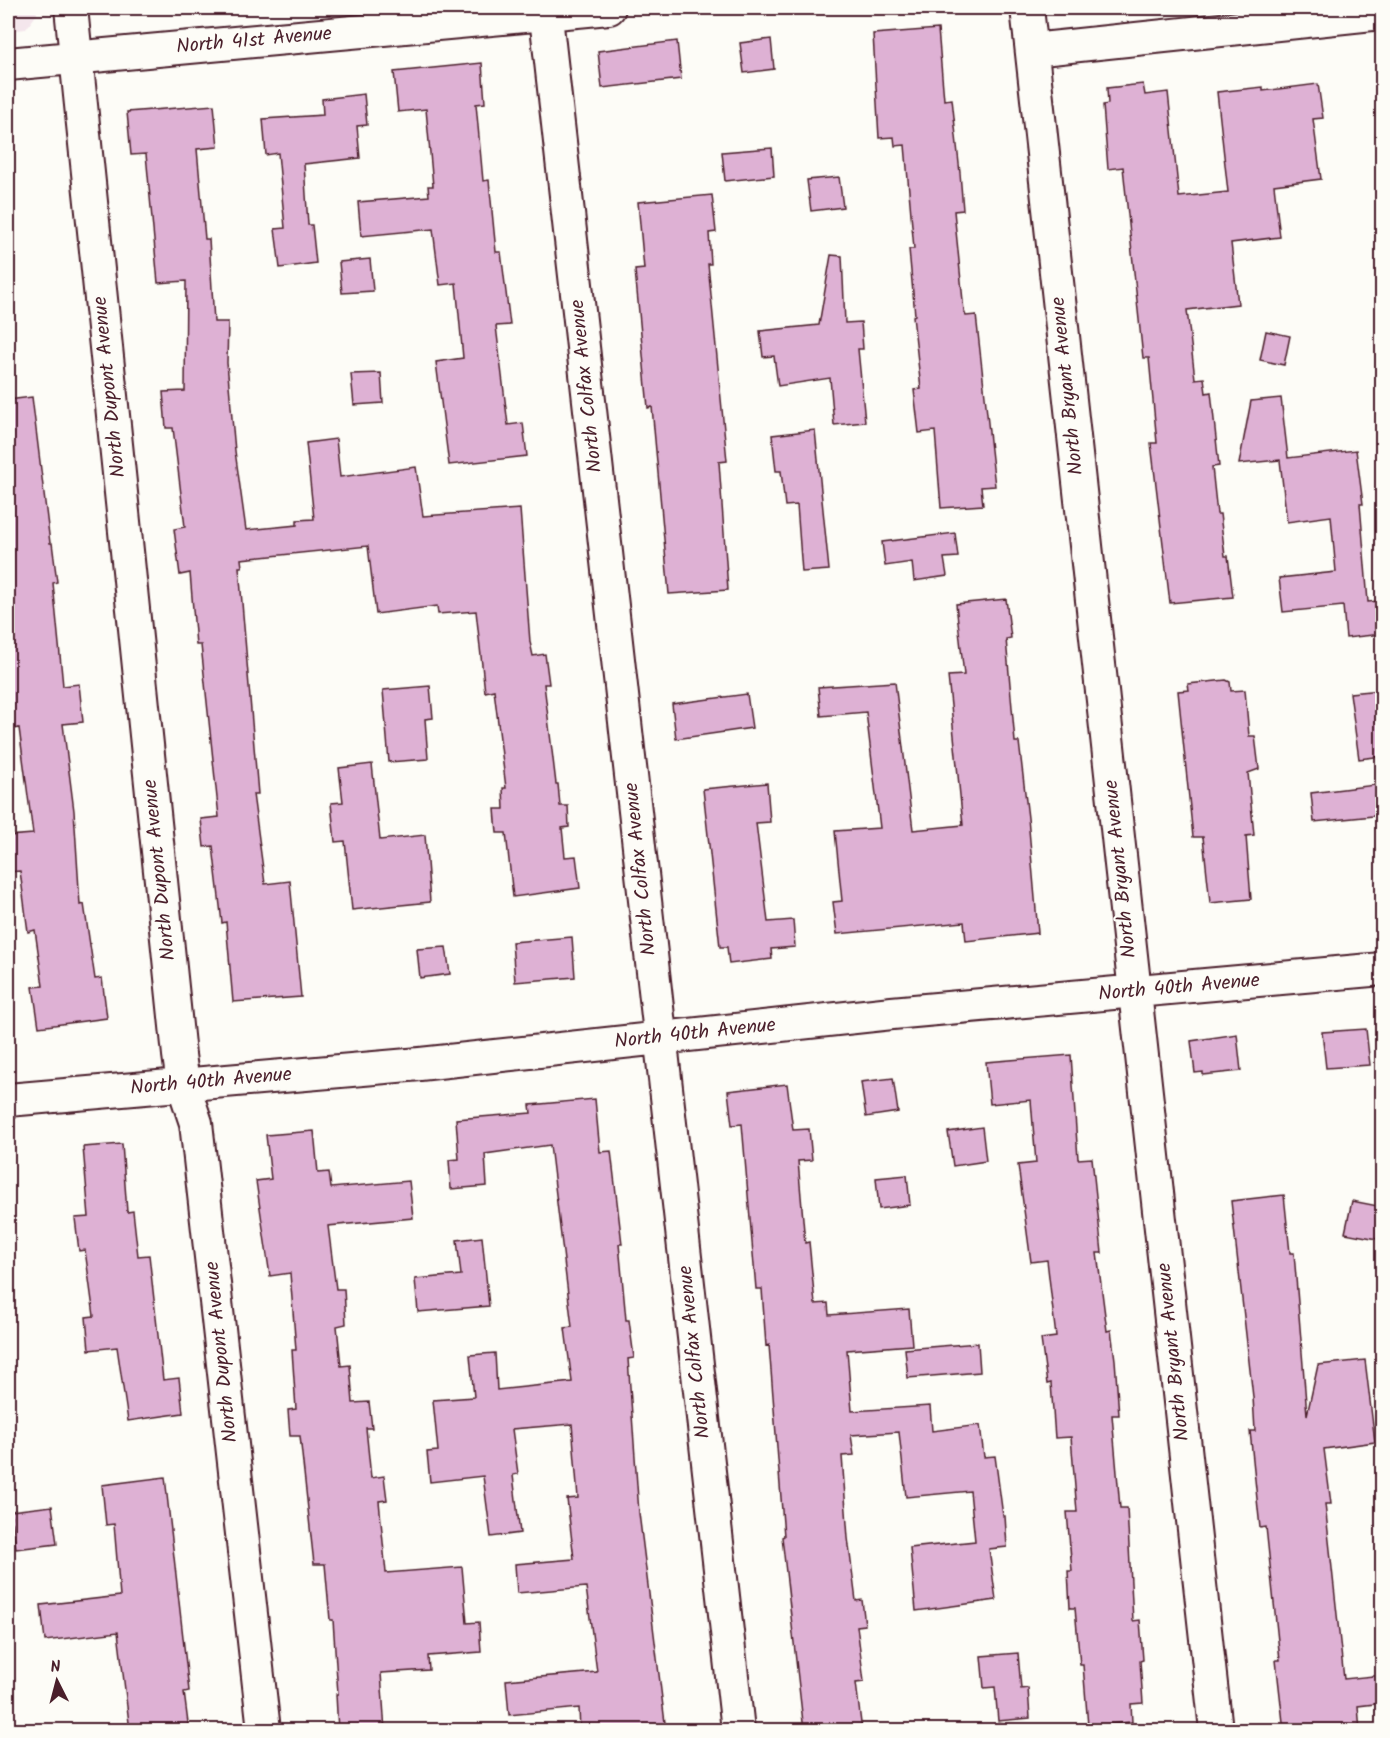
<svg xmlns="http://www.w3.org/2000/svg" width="1390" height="1738" font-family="Kalam,sans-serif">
<rect width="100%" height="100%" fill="#fdfcf7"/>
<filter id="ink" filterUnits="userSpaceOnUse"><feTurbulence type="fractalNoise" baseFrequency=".0167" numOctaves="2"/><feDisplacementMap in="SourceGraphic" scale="12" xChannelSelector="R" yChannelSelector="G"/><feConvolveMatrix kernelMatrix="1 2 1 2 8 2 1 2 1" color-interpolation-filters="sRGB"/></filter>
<g filter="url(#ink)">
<path fill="#f4e6ec" d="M 8,8 L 36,8 L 37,14 L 26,29 L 8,31 Z"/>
<path fill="#deb1d4" stroke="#4a1f2b" stroke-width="1.5" d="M 938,29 L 944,100 L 952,99 L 960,173 L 963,210 L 954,211 L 964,311 L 966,316 L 976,315 L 995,486 L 981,487 L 983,505 L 941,508 L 935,431 L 919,433 L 914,390 L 921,389 L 913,316 L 915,315 L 909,249 L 914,249 L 905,145 L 895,146 L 894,137 L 879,138 L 873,34 Z
M 771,39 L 774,69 L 744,73 L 740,43 Z
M 677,41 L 681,79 L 602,88 L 598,51 Z
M 482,63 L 485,103 L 476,104 L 483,181 L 489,180 L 496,252 L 501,252 L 510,325 L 496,326 L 508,425 L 523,423 L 527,456 L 449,465 L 436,362 L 463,358 L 456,283 L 440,285 L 433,229 L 361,236 L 358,202 L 429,196 L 428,186 L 433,186 L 426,109 L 398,112 L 394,72 Z
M 1143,84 L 1145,95 L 1168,92 L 1179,197 L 1228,192 L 1217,92 L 1263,87 L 1263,91 L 1318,84 L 1323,118 L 1313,119 L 1321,179 L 1274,185 L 1280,237 L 1231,243 L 1238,304 L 1187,310 L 1195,379 L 1204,378 L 1206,393 L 1211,392 L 1219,466 L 1212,467 L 1217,514 L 1220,514 L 1225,556 L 1228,556 L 1233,597 L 1170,603 L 1151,443 L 1157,443 L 1149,358 L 1143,358 L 1123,167 L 1108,169 L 1103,105 L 1108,104 L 1107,88 Z
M 364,94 L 367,125 L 357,126 L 360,158 L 304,164 L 308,225 L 312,225 L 316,263 L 280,268 L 275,229 L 285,228 L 278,153 L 266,155 L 263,119 L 323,115 L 322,99 Z
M 214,105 L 218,147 L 197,149 L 205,239 L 209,239 L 214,322 L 228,322 L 227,363 L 235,451 L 246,530 L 297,525 L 297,520 L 314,519 L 306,443 L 336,439 L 340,477 L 416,467 L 423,516 L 520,509 L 530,642 L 533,656 L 545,654 L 549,684 L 544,684 L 556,784 L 558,784 L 560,806 L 568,806 L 569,827 L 562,828 L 565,857 L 576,856 L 580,888 L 513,897 L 506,833 L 497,833 L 495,809 L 504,809 L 503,788 L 506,788 L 494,690 L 485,692 L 476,611 L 438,614 L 437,606 L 376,614 L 368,546 L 241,559 L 242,567 L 239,567 L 258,794 L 253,794 L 265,884 L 290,881 L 301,997 L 233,1002 L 226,922 L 222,923 L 213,846 L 204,847 L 201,819 L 219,817 L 201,645 L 196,645 L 190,573 L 180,575 L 174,529 L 185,527 L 173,428 L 166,428 L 163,392 L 185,391 L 186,281 L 158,283 L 146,154 L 131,155 L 127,112 Z
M 772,148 L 774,176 L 725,181 L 722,152 Z
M 839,177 L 843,207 L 811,211 L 807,180 Z
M 712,195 L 716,232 L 709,233 L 711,264 L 708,264 L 727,461 L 719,462 L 728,590 L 669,594 L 652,407 L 648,408 L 635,270 L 644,269 L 638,202 Z
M 831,255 L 842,256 L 845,323 L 861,322 L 863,349 L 858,349 L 865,422 L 834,425 L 830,378 L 778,386 L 774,356 L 763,357 L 760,331 L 819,325 Z
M 370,259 L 373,291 L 342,293 L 339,262 Z
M 1266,331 L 1290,336 L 1284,365 L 1260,360 Z
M 381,373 L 383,403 L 354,405 L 351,374 Z
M 32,397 L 50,543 L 52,543 L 57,582 L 53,583 L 63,686 L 79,684 L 83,722 L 63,724 L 74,811 L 80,905 L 84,904 L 95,979 L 102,978 L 107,1018 L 39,1027 L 33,987 L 43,986 L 35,930 L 28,932 L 20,871 L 8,872 L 8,836 L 33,834 L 19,728 L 8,730 L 8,691 L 10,691 L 8,662 L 8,400 Z
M 1281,398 L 1288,458 L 1356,450 L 1363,504 L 1360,504 L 1368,602 L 1378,601 L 1382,634 L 1346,638 L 1343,606 L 1283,612 L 1279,578 L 1336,572 L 1331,516 L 1287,522 L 1280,460 L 1239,464 L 1251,401 Z
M 815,430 L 829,570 L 802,572 L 797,505 L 785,506 L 781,471 L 776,471 L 772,435 Z
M 955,533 L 958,557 L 944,558 L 947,576 L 914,581 L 912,562 L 885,566 L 882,542 Z
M 1006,599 L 1011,638 L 1006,639 L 1015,742 L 1019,742 L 1028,818 L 1038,933 L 966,941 L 964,922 L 837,934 L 833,902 L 842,901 L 835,831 L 880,828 L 866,712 L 821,716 L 818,687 L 895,682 L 913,830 L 963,825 L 948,676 L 964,675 L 956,604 Z
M 1226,680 L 1230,682 L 1231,691 L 1245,690 L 1249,736 L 1255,736 L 1259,769 L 1248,773 L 1254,835 L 1246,836 L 1251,899 L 1210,903 L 1203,837 L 1193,837 L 1178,691 L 1189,690 L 1188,684 Z
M 430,686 L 433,718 L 425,719 L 428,759 L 389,762 L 383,690 Z
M 1381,690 L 1383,756 L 1359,759 L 1350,693 Z
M 747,694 L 752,728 L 676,739 L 672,704 Z
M 372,764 L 380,840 L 425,835 L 430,902 L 352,910 L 345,841 L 335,842 L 331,803 L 343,802 L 339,768 Z
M 767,783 L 770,822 L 756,823 L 768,922 L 793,920 L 795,947 L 771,949 L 772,959 L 729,964 L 727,947 L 720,947 L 703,789 Z
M 1383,784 L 1383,815 L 1314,822 L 1311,793 Z
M 572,937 L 575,977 L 515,982 L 512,942 Z
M 446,947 L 450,974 L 420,978 L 417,949 Z
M 1366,1029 L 1370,1065 L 1326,1068 L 1322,1032 Z
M 1237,1034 L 1241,1071 L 1203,1075 L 1203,1072 L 1195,1073 L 1191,1041 Z
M 1071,1055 L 1078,1159 L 1092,1158 L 1102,1253 L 1097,1253 L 1107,1331 L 1111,1330 L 1115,1360 L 1119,1415 L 1112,1415 L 1120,1508 L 1127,1508 L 1133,1621 L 1140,1620 L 1143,1660 L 1140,1661 L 1143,1703 L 1131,1704 L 1132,1722 L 1088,1726 L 1083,1665 L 1080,1665 L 1075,1608 L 1070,1608 L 1068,1571 L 1072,1571 L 1067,1512 L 1077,1512 L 1071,1437 L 1055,1438 L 1051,1383 L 1047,1384 L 1041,1339 L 1056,1337 L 1047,1260 L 1031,1262 L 1018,1165 L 1036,1163 L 1031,1100 L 990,1104 L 986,1062 Z
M 893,1078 L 898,1112 L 866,1117 L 861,1082 Z
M 787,1084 L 793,1130 L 809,1129 L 812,1160 L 798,1161 L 805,1243 L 809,1242 L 815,1304 L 828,1303 L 829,1315 L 909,1309 L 912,1345 L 847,1350 L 852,1411 L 930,1406 L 932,1431 L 980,1425 L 984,1457 L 995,1456 L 1003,1516 L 1005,1516 L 1007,1547 L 989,1549 L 996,1600 L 916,1611 L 910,1548 L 975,1541 L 970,1491 L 906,1497 L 899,1432 L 851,1435 L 854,1455 L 842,1456 L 848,1538 L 856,1601 L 862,1600 L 865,1625 L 857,1626 L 864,1682 L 856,1683 L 862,1731 L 804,1731 L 782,1537 L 784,1536 L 769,1345 L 766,1346 L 762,1289 L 756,1289 L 742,1124 L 732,1125 L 728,1091 Z
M 595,1099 L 600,1152 L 611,1151 L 622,1244 L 619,1244 L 626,1320 L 629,1320 L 634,1358 L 628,1359 L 639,1513 L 666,1731 L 580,1731 L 579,1708 L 509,1715 L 506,1680 L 597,1672 L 586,1587 L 517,1593 L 515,1564 L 574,1559 L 567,1499 L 578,1498 L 572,1424 L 512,1429 L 518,1474 L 513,1475 L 520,1533 L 491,1537 L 483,1476 L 430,1482 L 427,1452 L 438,1451 L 433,1400 L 474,1397 L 470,1355 L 495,1353 L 497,1390 L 572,1382 L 565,1328 L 572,1327 L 550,1145 L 485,1154 L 487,1186 L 451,1189 L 449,1160 L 459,1159 L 456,1119 L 531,1113 L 530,1105 Z
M 982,1127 L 986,1161 L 953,1166 L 948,1132 Z
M 314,1131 L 318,1173 L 329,1172 L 331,1188 L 409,1181 L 413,1218 L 328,1226 L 336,1289 L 344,1289 L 346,1324 L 337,1326 L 341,1366 L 350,1365 L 353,1403 L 369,1402 L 372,1428 L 366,1428 L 371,1478 L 384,1476 L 387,1500 L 379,1501 L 386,1573 L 462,1567 L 467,1623 L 479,1622 L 481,1652 L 428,1656 L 429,1670 L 381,1673 L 385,1731 L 338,1731 L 336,1694 L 338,1694 L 333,1620 L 330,1620 L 325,1564 L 314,1564 L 300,1436 L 290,1436 L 288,1410 L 296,1409 L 292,1350 L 296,1350 L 290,1273 L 270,1276 L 256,1181 L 271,1179 L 266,1135 Z
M 122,1144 L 127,1212 L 133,1211 L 138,1256 L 149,1255 L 163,1380 L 179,1378 L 183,1413 L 128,1421 L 117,1347 L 89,1350 L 86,1317 L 94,1316 L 85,1250 L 79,1251 L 75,1218 L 89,1217 L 83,1147 Z
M 907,1175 L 910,1205 L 879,1209 L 876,1178 Z
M 1284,1195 L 1290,1253 L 1294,1253 L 1307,1415 L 1318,1365 L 1365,1360 L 1375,1442 L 1324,1449 L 1331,1504 L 1325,1504 L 1344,1679 L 1383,1675 L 1383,1703 L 1358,1706 L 1360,1731 L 1284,1731 L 1276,1660 L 1280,1660 L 1266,1527 L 1260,1528 L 1250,1431 L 1255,1431 L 1253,1397 L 1231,1201 Z
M 1352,1201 L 1383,1207 L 1383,1240 L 1345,1233 Z
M 482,1237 L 489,1306 L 418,1312 L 415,1279 L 461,1275 L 457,1240 Z
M 978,1343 L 980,1372 L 908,1378 L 905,1349 Z
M 165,1477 L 189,1691 L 184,1692 L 189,1731 L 130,1731 L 118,1632 L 45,1641 L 41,1605 L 120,1596 L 114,1524 L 106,1525 L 102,1485 Z
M 52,1506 L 57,1544 L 16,1549 L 11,1511 Z
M 1018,1653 L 1021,1689 L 1028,1688 L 1030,1718 L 998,1721 L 995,1687 L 984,1688 L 981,1656 Z"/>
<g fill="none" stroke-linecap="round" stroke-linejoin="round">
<defs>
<path id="minor" d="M 71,8 L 179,1055 L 183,1084 L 196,1123 L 264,1730
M 545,8 L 738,1730
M 1027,8 L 1216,1730
M 1032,50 L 1382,13
M 8,64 L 609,8
M 8,1100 L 420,1064 L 892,1013 L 1382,969"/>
</defs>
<use href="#minor" stroke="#4a1f2b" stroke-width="36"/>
<use href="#minor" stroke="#fdfcf7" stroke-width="32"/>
</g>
</g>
<g text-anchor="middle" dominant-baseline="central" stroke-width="4.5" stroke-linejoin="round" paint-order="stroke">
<g font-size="20" fill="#4a1f2b" stroke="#fdfcf7">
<text transform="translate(254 41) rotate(-5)">North 41st Avenue</text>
<text transform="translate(587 386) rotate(-96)">North Colfax Avenue</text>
<text transform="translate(1068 386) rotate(-96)">North Bryant Avenue</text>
<text transform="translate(110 387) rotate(-96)">North Dupont Avenue</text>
<text transform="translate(641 869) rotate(-96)">North Colfax Avenue</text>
<text transform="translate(1121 869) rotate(-96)">North Bryant Avenue</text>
<text transform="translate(160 870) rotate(-96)">North Dupont Avenue</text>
<text transform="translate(1179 988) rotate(-5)">North 40th Avenue</text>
<text transform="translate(695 1034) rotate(-6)">North 40th Avenue</text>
<text transform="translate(211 1082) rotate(-5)">North 40th Avenue</text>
<text transform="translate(222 1352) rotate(-96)">North Dupont Avenue</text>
<text transform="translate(695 1352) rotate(-96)">North Colfax Avenue</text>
<text transform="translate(1174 1352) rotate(-96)">North Bryant Avenue</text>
</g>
</g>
<rect width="1390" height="1738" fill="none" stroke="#fdfcf7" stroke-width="30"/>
<rect x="15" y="15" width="1360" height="1708" fill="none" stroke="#4a1f2b" stroke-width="2" filter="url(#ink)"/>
<g transform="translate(57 1681) rotate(354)" stroke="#fdfcf7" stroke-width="4.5" paint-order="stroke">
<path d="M0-4.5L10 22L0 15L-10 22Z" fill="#4a1f2b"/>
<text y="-9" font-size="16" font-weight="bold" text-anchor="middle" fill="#4a1f2b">N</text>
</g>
</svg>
